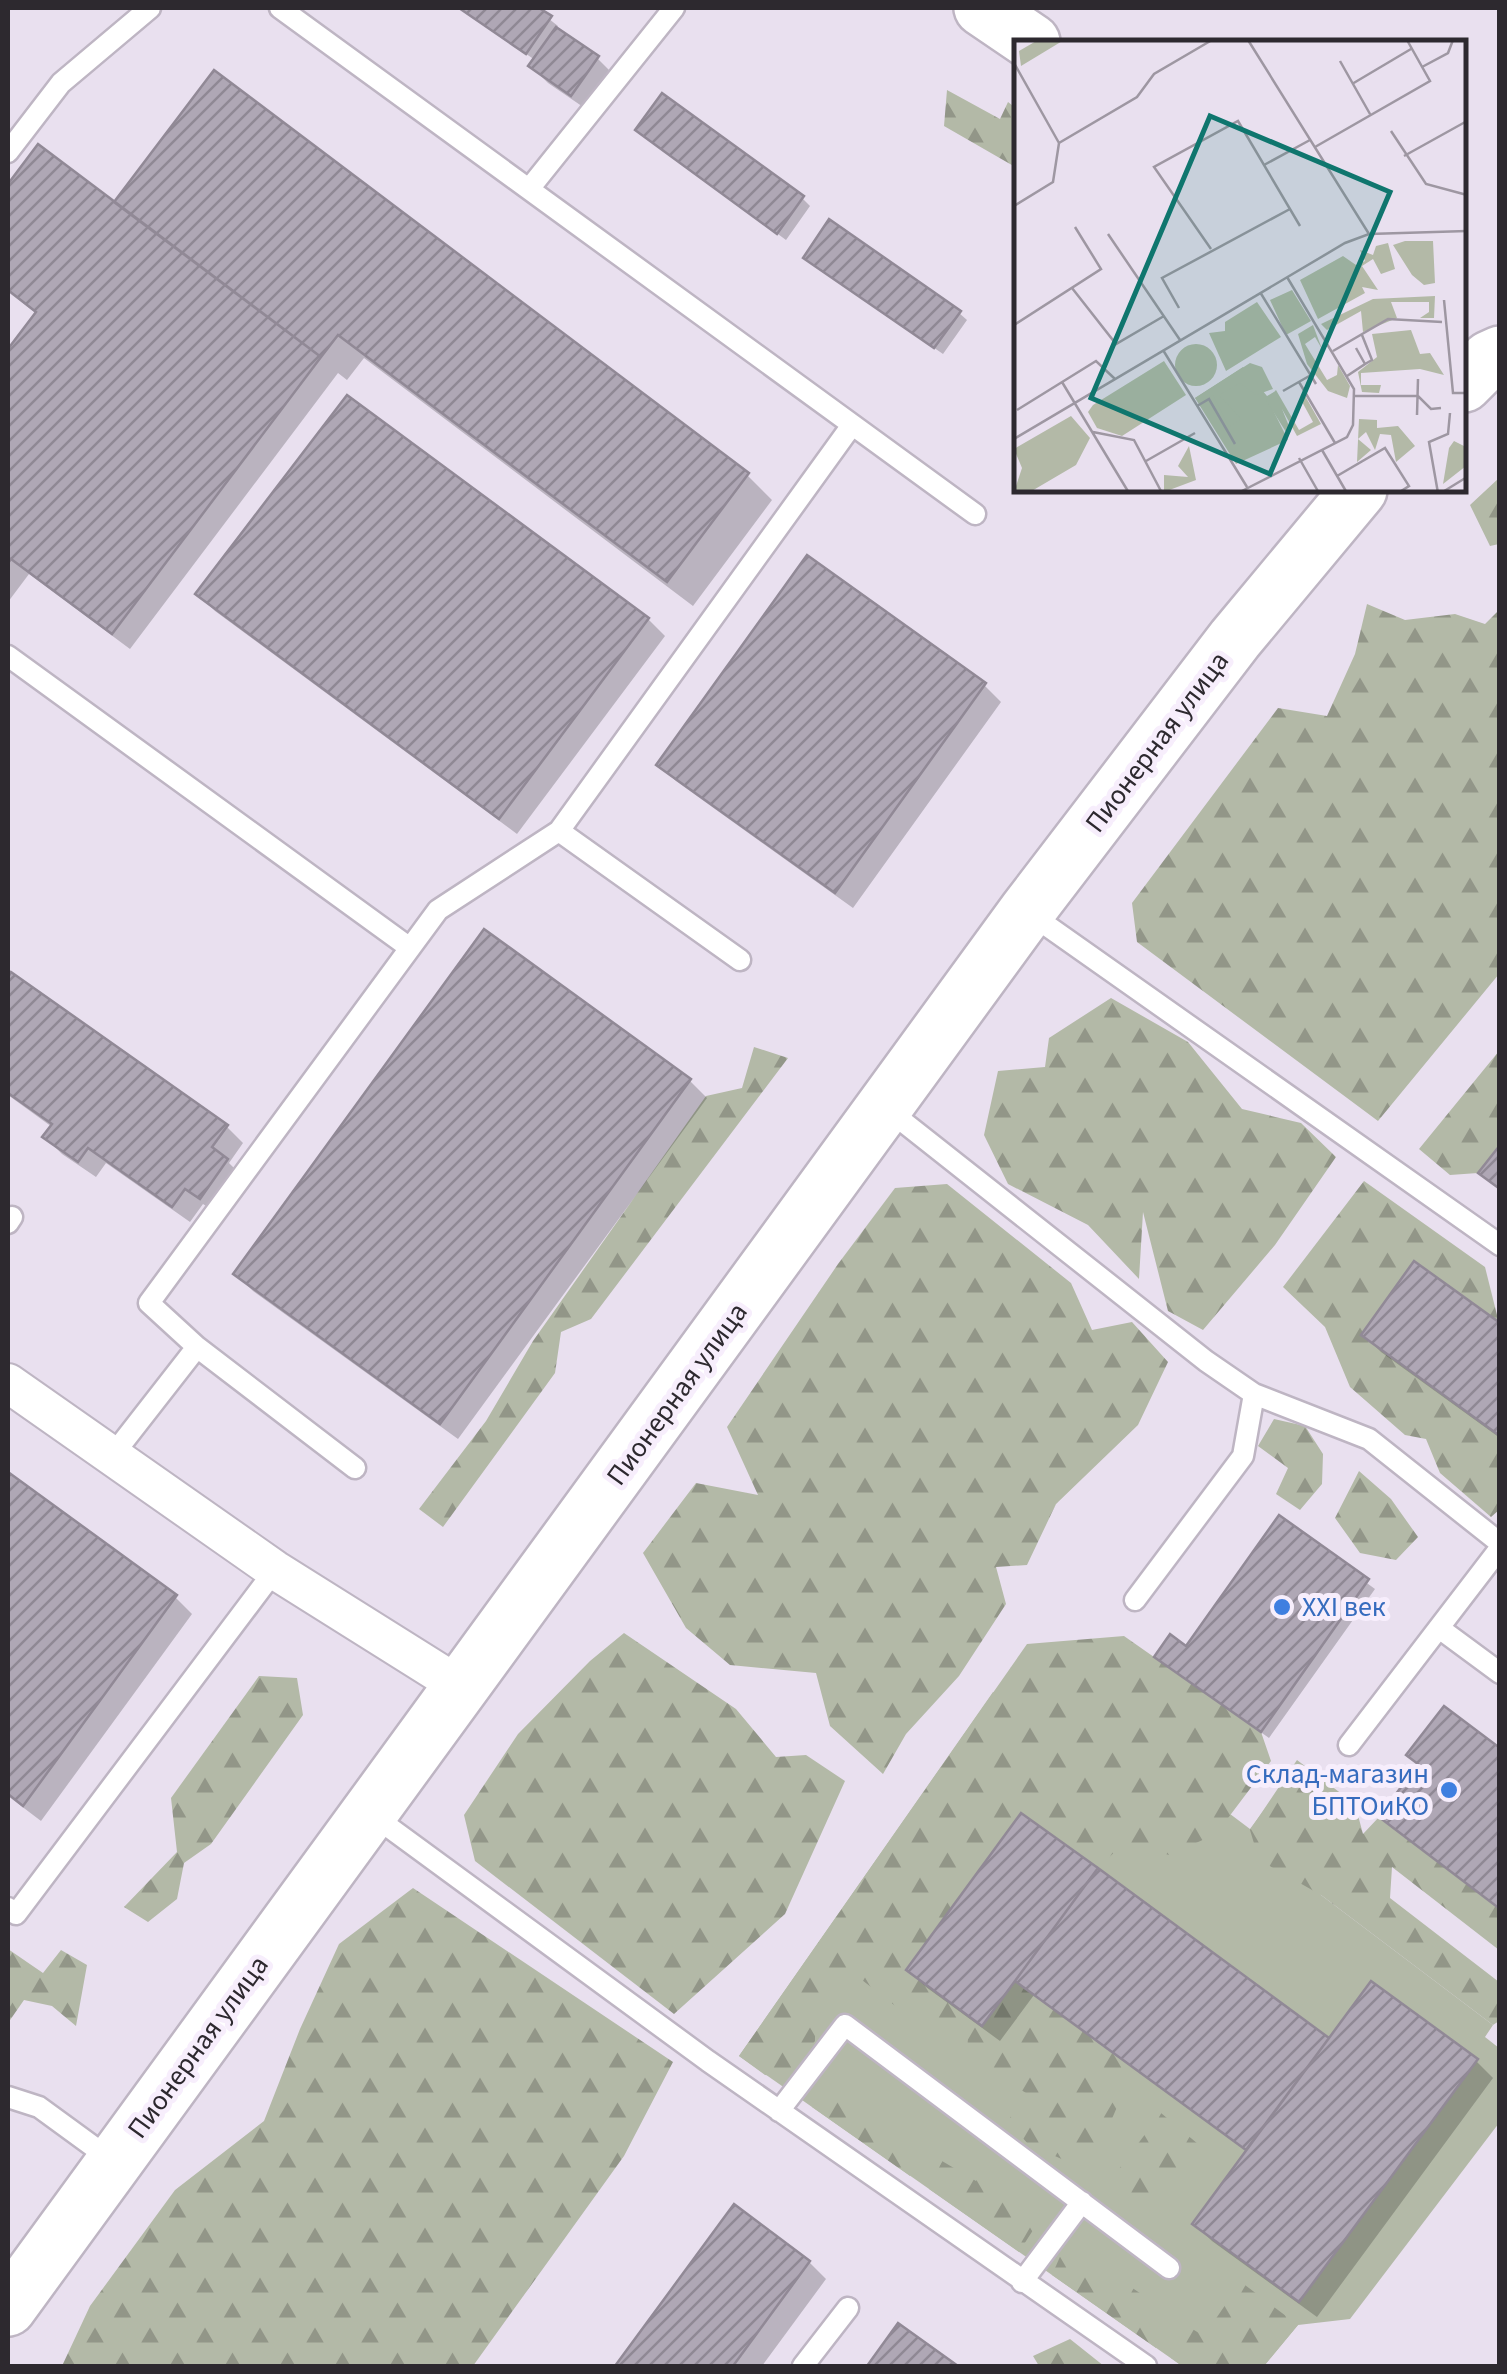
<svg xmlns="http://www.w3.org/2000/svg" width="1507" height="2374" font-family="'Source Sans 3',sans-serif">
<defs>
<pattern id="forest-firs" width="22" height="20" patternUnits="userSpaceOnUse" patternTransform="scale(2.5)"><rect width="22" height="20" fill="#b3b9a7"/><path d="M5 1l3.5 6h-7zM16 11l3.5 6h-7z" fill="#929688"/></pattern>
<pattern id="building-hatch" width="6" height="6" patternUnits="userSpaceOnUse" patternTransform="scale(2.5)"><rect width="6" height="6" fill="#afa7b5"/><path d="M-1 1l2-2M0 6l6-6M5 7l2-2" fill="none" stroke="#8f8894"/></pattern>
</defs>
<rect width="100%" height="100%" fill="#e9e0ef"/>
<path fill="#b3b9a7" d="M 993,1692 L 1181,1777 L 1250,1829 L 1286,1780 L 1321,1895 L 1493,2025 L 1485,2037 L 1499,2048 L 1499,2123 L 1350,2319 L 1298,2325 L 1264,2366 L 1182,2366 L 739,2056 Z"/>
<path fill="url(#forest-firs)" d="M 947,90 L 1000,119 L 1008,102 L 1017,109 L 1017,168 L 944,126 Z
M 1499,478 L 1499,544 L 1490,546 L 1470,505 Z
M 1367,604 L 1405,620 L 1455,614 L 1485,624 L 1500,609 L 1499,974 L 1378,1121 L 1137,942 L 1132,903 L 1278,708 L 1327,716 L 1355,654 Z
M 1111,998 L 1188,1042 L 1242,1109 L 1301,1123 L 1336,1157 L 1275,1245 L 1203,1330 L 1168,1311 L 1143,1212 L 1139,1279 L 1088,1225 L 1008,1184 L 984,1135 L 998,1071 L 1045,1067 L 1049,1038 Z
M 754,1047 L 788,1058 L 591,1319 L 561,1332 L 555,1373 L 443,1527 L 419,1509 L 486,1421 L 533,1341 L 706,1096 L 742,1088 Z
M 1499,1051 L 1499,1145 L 1478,1173 L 1450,1175 L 1419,1149 Z
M 1364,1181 L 1485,1267 L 1499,1323 L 1415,1261 L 1361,1335 L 1499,1436 L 1499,1510 L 1491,1517 L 1440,1473 L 1426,1439 L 1405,1435 L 1350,1387 L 1325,1327 L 1283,1287 Z
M 947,1184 L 1071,1283 L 1092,1330 L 1132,1322 L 1168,1362 L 1138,1425 L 1056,1504 L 1027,1565 L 996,1567 L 1006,1604 L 959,1676 L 906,1734 L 883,1774 L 830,1726 L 816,1673 L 730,1665 L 686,1628 L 643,1553 L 696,1483 L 758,1495 L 727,1427 L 838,1264 L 895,1188 Z
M 1274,1419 L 1305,1426 L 1323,1454 L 1322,1484 L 1300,1510 L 1276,1494 L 1288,1468 L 1258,1446 Z
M 1359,1471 L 1391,1499 L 1418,1537 L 1396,1560 L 1360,1553 L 1335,1518 Z
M 624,1633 L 736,1709 L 776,1757 L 806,1755 L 845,1781 L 785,1914 L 674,2014 L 475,1861 L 464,1815 L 518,1734 L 590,1661 Z
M 1124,1636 L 1261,1732 L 1271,1761 L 1216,1834 L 1169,1855 L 1125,1842 L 1098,1868 L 1021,1813 L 906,1969 L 982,2025 L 1015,1981 L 1134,2068 L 1104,2137 L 1075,2165 L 1028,2144 L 1008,2121 L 1026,2093 L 967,2056 L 968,2036 L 939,2040 L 862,1980 L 838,2000 L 815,2004 L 815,2041 L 786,2077 L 765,2075 L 739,2056 L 1027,1644 Z
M 259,1676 L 297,1678 L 303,1715 L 211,1844 L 184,1863 L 177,1899 L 148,1922 L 124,1907 L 177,1852 L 171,1798 Z
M 1297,1760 L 1355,1804 L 1363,1834 L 1379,1817 L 1499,1909 L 1499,1950 L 1392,1867 L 1390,1898 L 1499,1982 L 1499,2021 L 1493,2025 L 1321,1895 L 1259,1860 L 1250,1830 Z
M 413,1888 L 673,2062 L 624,2156 L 473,2366 L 62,2366 L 90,2306 L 175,2190 L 264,2121 L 300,2029 L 339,1944 Z
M 8,1949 L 43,1973 L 61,1950 L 87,1965 L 76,2026 L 52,2006 L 24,2000 L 8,2023 Z
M 827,2083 L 917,2151 L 910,2176 L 812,2107 Z
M 1161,2113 L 1198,2144 L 1144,2217 L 1104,2189 Z
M 942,2161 L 976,2181 L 986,2166 L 1044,2213 L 1019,2252 L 929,2189 Z
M 1066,2243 L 1159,2306 L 1156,2348 L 1052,2275 Z
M 1241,2282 L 1298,2325 L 1264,2366 L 1182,2366 L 1171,2358 L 1184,2324 L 1204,2336 Z
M 1070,2339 L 1104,2366 L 1039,2366 L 1033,2356 Z"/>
<path fill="#0003" d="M 459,8 L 535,8 L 558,26 L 556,30 L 597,58 L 614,75 L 589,111 L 548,83 L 531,66 L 535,60 Z
M 638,130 L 802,198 L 810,206 L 786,240 Z
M 38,148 L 115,205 L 747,475 L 772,500 L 693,606 L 364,358 L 347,380 L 338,373 L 130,649 L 29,574 L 8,602 L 8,353 L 37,314 L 8,292 L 8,188 Z
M 814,265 L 959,313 L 967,320 L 943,354 Z
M 198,594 L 648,619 L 665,636 L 517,834 L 215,611 Z
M 984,685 L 1001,702 L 853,908 L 676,781 L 659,765 Z
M 485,933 L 690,1081 L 707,1098 L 458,1439 L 253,1291 L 236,1274 Z
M 12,975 L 226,1126 L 243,1143 L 229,1163 L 244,1178 L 218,1214 L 203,1204 L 190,1222 L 106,1163 L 96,1177 L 62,1154 L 45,1137 L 52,1127 L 8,1095 L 8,981 Z
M 1500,1326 L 1500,1438 L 1381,1352 L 1364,1335 Z
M 8,1475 L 175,1597 L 192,1614 L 41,1821 L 8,1796 Z
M 1279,1519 L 1375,1589 L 1269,1738 L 1165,1664 L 1187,1649 Z
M 1022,1816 L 1329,2042 L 1476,2061 L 1493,2078 L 1317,2317 L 1212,2241 L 1195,2224 L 1248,2152 L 1034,1995 L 1000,2041 L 926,1987 L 909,1970 Z
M 734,2208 L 809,2262 L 826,2279 L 762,2366 L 618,2366 Z"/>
<path fill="url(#building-hatch)" stroke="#918996" stroke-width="2.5" d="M 459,8 L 539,8 L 552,16 L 526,54 Z
M 556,27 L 599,56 L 571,96 L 528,66 Z
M 214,70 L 749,473 L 667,582 L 338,335 L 321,357 L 114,202 Z
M 662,93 L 804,196 L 777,234 L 635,130 Z
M 38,144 L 321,357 L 112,634 L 11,559 L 8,563 L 8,349 L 36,312 L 8,290 L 8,184 Z
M 829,219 L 961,311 L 934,348 L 803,258 Z
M 347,395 L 649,618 L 499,819 L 195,594 Z
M 807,555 L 986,683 L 835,893 L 656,765 Z
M 484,929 L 691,1079 L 440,1424 L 233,1274 Z
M 11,972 L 228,1125 L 212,1147 L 228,1159 L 200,1199 L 185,1189 L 172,1207 L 88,1148 L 78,1162 L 42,1137 L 52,1124 L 8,1093 L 8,977 Z
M 1500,1145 L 1500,1189 L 1478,1173 Z
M 1414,1261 L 1500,1323 L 1500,1436 L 1361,1335 Z
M 8,1472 L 177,1595 L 23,1806 L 8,1794 Z
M 1279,1515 L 1369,1579 L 1261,1732 L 1154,1657 L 1170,1634 L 1186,1646 Z
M 1444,1706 L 1500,1748 L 1500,1909 L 1379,1817 L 1418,1764 L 1406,1755 Z
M 1021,1813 L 1098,1868 L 982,2026 L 906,1970 Z
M 1098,1868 L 1329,2038 L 1246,2150 L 1015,1981 Z
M 1371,1981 L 1478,2059 L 1299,2302 L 1192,2224 Z
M 734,2204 L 810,2261 L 733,2366 L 615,2366 Z
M 898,2323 L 958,2366 L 867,2366 Z"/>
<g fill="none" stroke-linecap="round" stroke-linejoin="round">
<defs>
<path id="lane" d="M 280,8 L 975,514
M 8,152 L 61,83 L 150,8
M 529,189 L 674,8
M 8,656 L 410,948
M 559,831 L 740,960
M 1029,913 L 1500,1245
M 887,1109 L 1206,1361 L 1254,1394 L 1369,1439 L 1500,1543
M 8,1223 L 12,1217
M 112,1456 L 197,1347
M 355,1468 L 197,1347 L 149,1303 L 438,910 L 559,831 L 852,425
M 1135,1600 L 1243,1456 L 1254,1394
M 1439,1628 L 1500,1673
M 1349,1745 L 1500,1548
M 371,1814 L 708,2061 L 1146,2366
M 8,1908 L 16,1914 L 275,1570
M 8,2097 L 39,2107 L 113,2161
M 779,2111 L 845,2025 L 1169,2268
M 1022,2282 L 1082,2202
M 803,2366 L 848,2308"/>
<path id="street" d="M 8,1383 L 275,1570 L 463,1688"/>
<path id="secondary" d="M 982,8 L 1032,42
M 1464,384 L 1489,359 L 1500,354
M 8,2308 L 1027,911 L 1235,639 L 1359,490"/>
</defs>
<use href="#lane" stroke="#beb5c3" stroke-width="25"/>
<use href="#street" stroke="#beb5c3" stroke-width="42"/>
<use href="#secondary" stroke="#beb5c3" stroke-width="60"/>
<use href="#lane" stroke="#fff" stroke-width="20"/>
<use href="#street" stroke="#fff" stroke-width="38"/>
<use href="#secondary" stroke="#fff" stroke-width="55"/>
</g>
<g fill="#3f7fe0" stroke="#f7eefc" stroke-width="4">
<circle cx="1282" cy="1607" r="10"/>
<circle cx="1449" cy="1790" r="10"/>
</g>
<g text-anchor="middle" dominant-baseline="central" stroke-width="10" stroke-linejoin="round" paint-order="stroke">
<g font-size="28" fill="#2d292f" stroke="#f7eefc">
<text transform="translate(1157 742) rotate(-53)">Пионерная улица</text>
<text transform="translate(677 1394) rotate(-54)">Пионерная улица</text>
<text transform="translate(198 2047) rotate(-54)">Пионерная улица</text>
</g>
<g font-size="28" fill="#366cbe" stroke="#f7eefc" text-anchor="start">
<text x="1302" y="1607">XXI век</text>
<text x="1429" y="1774" text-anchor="end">Склад-магазин<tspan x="1429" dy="32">БПТОиКО</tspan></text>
</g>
</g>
<g transform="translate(1014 40)">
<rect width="452" height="452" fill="#e9e0ef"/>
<path d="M 229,327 L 253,356 L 260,352 L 258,368 L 274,400 L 222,424 L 181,358 Z" fill="#b3b9a7"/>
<path d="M 24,0 L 50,0 L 7,26 L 5,11 ZM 391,201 L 419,201 L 421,243 L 410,245 L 398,235 L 379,205 ZM 374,203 L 381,229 L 367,234 L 359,219 L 348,226 L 364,250 L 348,247 L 351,253 L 304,279 L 286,240 L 329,216 L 342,225 L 351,221 L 346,210 L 359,215 L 362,206 ZM 278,250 L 297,281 L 272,295 L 256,260 ZM 421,256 L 420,278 L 406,278 L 415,272 L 415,262 L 377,262 L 383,278 L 349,292 L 347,271 L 313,290 L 307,284 L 359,259 ZM 243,262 L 267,297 L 212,331 L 195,293 L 211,291 L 211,282 ZM 299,285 L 308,309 L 301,297 L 291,304 L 313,340 L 323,335 L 324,325 L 336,346 L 333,358 L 314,351 L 293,324 L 284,294 ZM 397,290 L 406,314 L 416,313 L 430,335 L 406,329 L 347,333 L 347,345 L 367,345 L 365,353 L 348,352 L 344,332 L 363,317 L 358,294 ZM161 325a21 21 0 1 1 42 0a21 21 0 1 1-42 0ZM 150,321 L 172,355 L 108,396 L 83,388 L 74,372 L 79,365 ZM 236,323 L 248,327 L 259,349 L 242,355 L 226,343 L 205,355 L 227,379 L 215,387 L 199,355 L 185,362 L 181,358 ZM 262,350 L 285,390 L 299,382 L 286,358 L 290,354 L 307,384 L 283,396 L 268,369 L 277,391 L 272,392 L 252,360 ZM 452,374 L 452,426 L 429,444 L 435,408 L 440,401 L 450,406 ZM 57,376 L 76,398 L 62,425 L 16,452 L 0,452 L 8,428 L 0,409 ZM 345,379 L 363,380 L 363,388 L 384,386 L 401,406 L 382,422 L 377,395 L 366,394 L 361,410 L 352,392 L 344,399 L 357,410 L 343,422 ZM 175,406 L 182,440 L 150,452 L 150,435 L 174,437 L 164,426 Z" fill="#b3b9a7"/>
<path fill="none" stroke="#9e97a2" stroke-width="2.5" d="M 234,0 L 355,194M 326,21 L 356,74M 0,23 L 45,103M 408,27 L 434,13 L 439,0M 338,44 L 397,9M 377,91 L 412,144 L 453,155M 301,107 L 416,41 L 393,0M 390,116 L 453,81M 250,125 L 296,100M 0,166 L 39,142 L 45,103 L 123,57 L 140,34 L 198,0M 94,194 L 166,300M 197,209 L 140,127 L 224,81 L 286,186M 58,248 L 102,304 L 150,276M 246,252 L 302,344M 430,260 L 439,353 L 453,353M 165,268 L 148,238 L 276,169M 0,285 L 87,229 L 61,187M 348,295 L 358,320 L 351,324M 149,310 L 233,447M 319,311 L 374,279 L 428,282M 333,336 L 351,324 L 342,308M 48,342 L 115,453M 285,342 L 321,403M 269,351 L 297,335M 341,356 L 404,356 L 417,369 L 427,368M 183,366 L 195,359 L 221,404M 3,370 L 82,321 L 101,339M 403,375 L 404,339M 79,392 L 120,400 L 148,453M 0,399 L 331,203 L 355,194 L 453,191M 308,410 L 333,453M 285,418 L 305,453M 132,421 L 181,393M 323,436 L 371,408 L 395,446 L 384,453M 224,453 L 333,397 L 339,385 L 340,349 L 273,237M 424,453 L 415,402 L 434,394 L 436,373M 427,453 L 453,437"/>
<path fill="#0f766e" fill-opacity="0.15" stroke="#0f766e" stroke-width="5" d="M 196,76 L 376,152 L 256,434 L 77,358 Z"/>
<rect width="452" height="452" fill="none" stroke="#2d292f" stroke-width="5"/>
</g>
<rect width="1507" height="2374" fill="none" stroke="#2d292f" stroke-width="20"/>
</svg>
